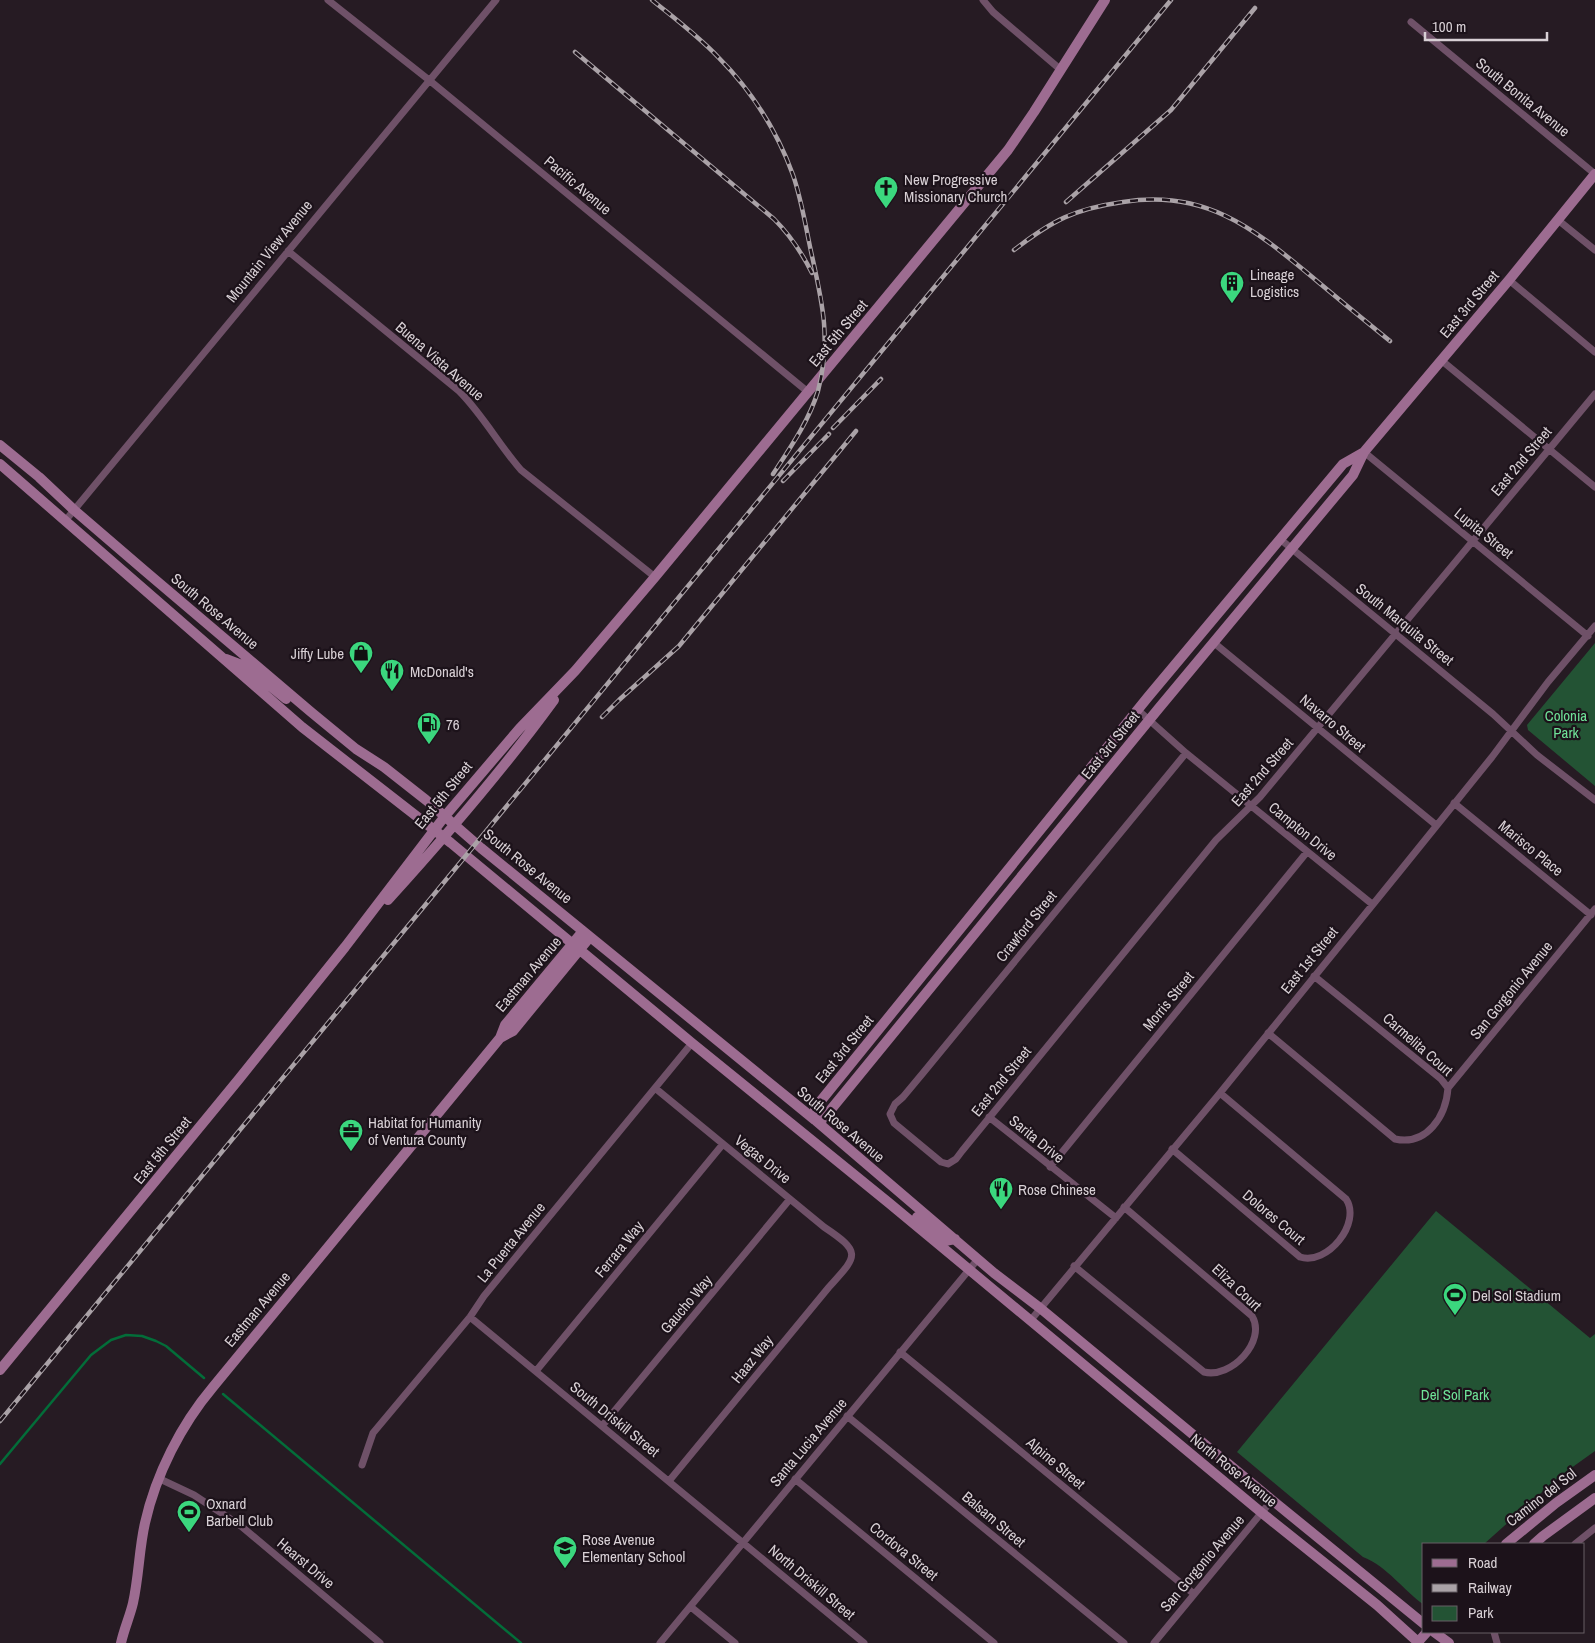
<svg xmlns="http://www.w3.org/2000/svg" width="1595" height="1643" font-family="'Archivo Narrow',sans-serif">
<rect width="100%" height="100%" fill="#261b23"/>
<path fill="#235334" d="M 1595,643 L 1595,786 L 1528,730 L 1527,725 Z
M 1436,1211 L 1590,1338 L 1595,1334 L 1595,1451 L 1560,1476 L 1484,1544 L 1424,1544 L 1424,1605 C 1403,1590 1388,1567 1363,1557 L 1237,1452 Z"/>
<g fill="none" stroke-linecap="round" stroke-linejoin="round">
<path stroke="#036d39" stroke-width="2.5" d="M 223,1394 L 521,1643
M 0,1464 L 91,1355 L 111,1340 L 126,1335 L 142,1336 L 156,1341 L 166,1346 L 204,1378"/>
<path stroke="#6f5168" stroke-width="7" d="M 328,0 L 429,80 L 808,392
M 983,0 L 993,12 L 1061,70
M 1411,22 L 1595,174
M 1558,220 L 1595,250
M 288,251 L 459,391 C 483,415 499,445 521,470 L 655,577
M 1509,280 L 1595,352
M 1441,360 L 1595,487
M 1364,452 L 1588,636
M 65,521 L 496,0
M 1280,539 L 1493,714 L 1537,755 L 1595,800
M 1213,642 L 1436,825
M 1138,710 L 1186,753 L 1372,904
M 1186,753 L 923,1073 L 903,1097 L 895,1104 L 890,1114 L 894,1123 L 941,1162 L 948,1164 L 956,1159 L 962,1151 L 1216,840 L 1260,797 L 1595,394
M 1454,803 L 1591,915
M 1268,1033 L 1395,1139 C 1427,1146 1446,1116 1448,1088 L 1441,1079 L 1314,976
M 655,1088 L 824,1227 C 863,1253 857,1256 829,1287 L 669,1481
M 1448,1088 L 1595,909
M 989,1117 L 1116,1218
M 1172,1149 L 1300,1257 C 1327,1266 1362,1223 1346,1199 L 1220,1093
M 1050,1167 L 1307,852
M 1074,1266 L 1204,1372 C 1231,1379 1267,1341 1252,1316 L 1124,1207
M 470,1317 L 864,1643
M 1030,1321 L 1220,1093 L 1400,871 L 1492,757 L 1548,682 L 1595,626
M 900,1352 L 1194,1594
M 536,1371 L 723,1144
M 847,1416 L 1124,1643
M 602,1426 L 790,1199
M 362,1465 L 373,1433 L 470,1317 L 484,1296 L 525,1246 L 692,1043
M 160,1479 L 194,1495 L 241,1526 L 380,1643
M 795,1479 L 994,1643
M 1575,1544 L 1595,1528
M 691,1607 L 735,1643
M 1494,1632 L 1497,1643
M 660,1643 L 978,1259
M 1154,1643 L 1272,1500"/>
<path stroke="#9d6c91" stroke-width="10" d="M 0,445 L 39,477 L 74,510 L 145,571 L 311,712 L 356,749 L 384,767 L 426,800 L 481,848 L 815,1120 L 994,1273 L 1040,1308 L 1272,1500 L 1424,1624
M 0,464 L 302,727 L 451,843 L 692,1043 L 889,1203 L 1262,1513 L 1377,1605 L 1419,1643
M 226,659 L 247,667 L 286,699
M 388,900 C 446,836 503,770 554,700
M 500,1038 L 513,1031 L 590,937
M 815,1120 L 824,1118 L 1159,708 L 1353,475 L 1364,452 L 1509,280 L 1595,174
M 815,1120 L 815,1108 L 1148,697 L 1343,464 L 1364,452
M 917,1217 L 945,1241 L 955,1239
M 0,1370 L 239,1079 L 345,947 L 445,816 L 520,728 L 575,671 L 655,577 L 1008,150 L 1034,112 L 1105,0
M 1506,1544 L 1556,1503 L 1595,1475
M 1534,1544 L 1543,1536 L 1595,1498
M 1434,1632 L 1449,1643
M 121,1643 C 124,1629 130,1616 133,1603 C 139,1576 139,1549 145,1523 C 156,1474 181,1425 213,1387 L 500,1038 L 505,1025 L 583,931
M 1417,1643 L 1427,1632"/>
<defs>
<path id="rail" d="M 652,0 C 674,18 698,36 718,57 C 751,90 777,131 793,175 C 802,201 806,229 812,256 C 823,305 831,341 818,391 C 809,421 790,448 773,474
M 575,52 L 774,219 C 790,235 802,253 812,273
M 1066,202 L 1171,110 L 1255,8
M 1014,250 C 1053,220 1074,209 1123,202 C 1204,189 1252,227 1311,276 C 1337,298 1363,319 1390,341
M 833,428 L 881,379
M 783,481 L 829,434
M 602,717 L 619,700 L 679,646 L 856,431
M 0,1421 L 1171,0"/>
</defs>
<use href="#rail" stroke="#aaa2a7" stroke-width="4.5"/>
<use href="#rail" stroke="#1c121a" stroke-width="2.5" stroke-dasharray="8" stroke-linecap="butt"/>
</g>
<defs>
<symbol id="church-pin" viewBox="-11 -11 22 30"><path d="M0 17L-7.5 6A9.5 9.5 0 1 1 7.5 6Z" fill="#3bd77e" stroke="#1c121a"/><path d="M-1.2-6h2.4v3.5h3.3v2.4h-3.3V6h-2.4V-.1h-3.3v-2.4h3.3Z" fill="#111"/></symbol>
<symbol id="building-pin" viewBox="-11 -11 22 30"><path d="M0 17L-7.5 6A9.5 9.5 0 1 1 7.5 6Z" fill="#3bd77e" stroke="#1c121a"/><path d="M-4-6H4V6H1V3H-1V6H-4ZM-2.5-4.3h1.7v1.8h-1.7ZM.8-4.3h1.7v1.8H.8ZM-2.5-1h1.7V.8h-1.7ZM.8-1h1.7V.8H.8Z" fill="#111"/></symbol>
<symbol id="shop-pin" viewBox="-11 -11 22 30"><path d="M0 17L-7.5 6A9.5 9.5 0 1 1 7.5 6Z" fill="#3bd77e" stroke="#1c121a"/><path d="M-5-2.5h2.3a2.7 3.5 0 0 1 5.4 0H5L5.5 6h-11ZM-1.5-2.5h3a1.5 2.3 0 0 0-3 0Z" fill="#111"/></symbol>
<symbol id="restaurant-pin" viewBox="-11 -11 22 30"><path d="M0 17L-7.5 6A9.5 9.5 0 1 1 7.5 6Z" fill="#3bd77e" stroke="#1c121a"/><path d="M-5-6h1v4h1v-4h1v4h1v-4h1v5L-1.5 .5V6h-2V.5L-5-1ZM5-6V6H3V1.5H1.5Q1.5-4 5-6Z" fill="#111"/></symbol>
<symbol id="fuel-pin" viewBox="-11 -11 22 30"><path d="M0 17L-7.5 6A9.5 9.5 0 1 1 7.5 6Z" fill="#3bd77e" stroke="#1c121a"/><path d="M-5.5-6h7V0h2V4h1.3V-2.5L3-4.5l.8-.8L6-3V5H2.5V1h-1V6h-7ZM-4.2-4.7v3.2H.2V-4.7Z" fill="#111"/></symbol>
<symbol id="office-pin" viewBox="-11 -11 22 30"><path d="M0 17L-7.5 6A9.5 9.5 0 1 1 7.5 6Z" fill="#3bd77e" stroke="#1c121a"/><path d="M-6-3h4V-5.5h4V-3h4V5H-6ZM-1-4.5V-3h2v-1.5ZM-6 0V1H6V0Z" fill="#111"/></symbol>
<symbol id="stadium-pin" viewBox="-11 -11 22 30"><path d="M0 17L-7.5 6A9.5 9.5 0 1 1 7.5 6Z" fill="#3bd77e" stroke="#1c121a"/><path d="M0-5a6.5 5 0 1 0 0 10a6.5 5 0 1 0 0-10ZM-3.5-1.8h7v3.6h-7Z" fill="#111"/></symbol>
<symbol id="school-pin" viewBox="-11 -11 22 30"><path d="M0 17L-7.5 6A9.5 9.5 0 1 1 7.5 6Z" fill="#3bd77e" stroke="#1c121a"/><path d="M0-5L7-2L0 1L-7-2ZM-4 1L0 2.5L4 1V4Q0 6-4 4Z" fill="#111"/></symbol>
</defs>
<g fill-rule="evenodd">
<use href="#church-pin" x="872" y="174" width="28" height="38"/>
<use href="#building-pin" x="1218" y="269" width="28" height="38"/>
<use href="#shop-pin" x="347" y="639" width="28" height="38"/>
<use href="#restaurant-pin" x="378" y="657" width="28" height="38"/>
<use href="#fuel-pin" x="415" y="710" width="28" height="38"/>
<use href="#office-pin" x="337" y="1117" width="28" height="38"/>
<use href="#restaurant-pin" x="987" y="1175" width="28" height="38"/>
<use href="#stadium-pin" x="1441" y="1281" width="28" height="38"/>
<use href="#stadium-pin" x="175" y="1498" width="28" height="38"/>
<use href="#school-pin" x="551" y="1534" width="28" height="38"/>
</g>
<g text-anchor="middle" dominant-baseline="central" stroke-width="4.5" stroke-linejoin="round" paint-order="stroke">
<g font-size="15" fill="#d8d0d5" stroke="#1c121a">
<text transform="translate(1523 97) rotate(39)">South Bonita Avenue</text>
<text transform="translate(578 185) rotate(40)">Pacific Avenue</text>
<text transform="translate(269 251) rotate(-51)">Mountain View Avenue</text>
<text transform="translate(1469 304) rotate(-50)">East 3rd Street</text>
<text transform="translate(838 333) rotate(-50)">East 5th Street</text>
<text transform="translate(440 361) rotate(41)">Buena Vista Avenue</text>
<text transform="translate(1521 461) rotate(-50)">East 2nd Street</text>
<text transform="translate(1484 533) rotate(39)">Lupita Street</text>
<text transform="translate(215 611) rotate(40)">South Rose Avenue</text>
<text transform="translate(1405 624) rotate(39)">South Marquita Street</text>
<text transform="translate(1333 723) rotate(40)">Navarro Street</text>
<text transform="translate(1110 745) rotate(-51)">East 3rd Street</text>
<text transform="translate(1262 772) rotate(-49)">East 2nd Street</text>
<text transform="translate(443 795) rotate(-51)">East 5th Street</text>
<text transform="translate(1303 831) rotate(39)">Campton Drive</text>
<text transform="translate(1531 848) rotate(39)">Marisco Place</text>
<text transform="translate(528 866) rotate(39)">South Rose Avenue</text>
<text transform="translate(1026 926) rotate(-51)">Crawford Street</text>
<text transform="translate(1309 960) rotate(-51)">East 1st Street</text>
<text transform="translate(528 974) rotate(-50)">Eastman Avenue</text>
<text transform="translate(1511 990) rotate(-51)">San Gorgonio Avenue</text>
<text transform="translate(1168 1001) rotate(-51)">Morris Street</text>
<text transform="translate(1418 1044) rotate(41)">Carmelita Court</text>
<text transform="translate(844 1049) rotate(-51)">East 3rd Street</text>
<text transform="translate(1001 1081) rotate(-51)">East 2nd Street</text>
<text transform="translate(841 1124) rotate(40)">South Rose Avenue</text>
<text transform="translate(1037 1139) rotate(39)">Sarita Drive</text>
<text transform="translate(162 1150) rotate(-51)">East 5th Street</text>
<text transform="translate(763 1159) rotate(39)">Vegas Drive</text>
<text transform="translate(1274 1217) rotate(40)">Dolores Court</text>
<text transform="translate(511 1242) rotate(-51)">La Puerta Avenue</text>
<text transform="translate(619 1249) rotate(-51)">Ferrara Way</text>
<text transform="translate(1237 1287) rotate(43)">Eliza Court</text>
<text transform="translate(686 1304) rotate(-50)">Gaucho Way</text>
<text transform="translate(257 1309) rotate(-50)">Eastman Avenue</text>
<text transform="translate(752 1359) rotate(-51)">Haaz Way</text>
<text transform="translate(615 1419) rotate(39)">South Driskill Street</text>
<text transform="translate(808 1442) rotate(-50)">Santa Lucia Avenue</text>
<text transform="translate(1056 1463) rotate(40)">Alpine Street</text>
<text transform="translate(1234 1470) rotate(39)">North Rose Avenue</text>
<text transform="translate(1541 1497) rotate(-38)">Camino del Sol</text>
<text transform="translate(994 1519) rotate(40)">Balsam Street</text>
<text transform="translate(904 1551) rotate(39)">Cordova Street</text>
<text transform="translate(306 1563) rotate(40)">Hearst Drive</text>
<text transform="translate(1202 1563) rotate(-50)">San Gorgonio Avenue</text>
<text transform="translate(812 1582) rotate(40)">North Driskill Street</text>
</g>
<g font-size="15" fill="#d8d0d5" stroke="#1c121a" text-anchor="start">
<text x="904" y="179">New Progressive<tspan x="904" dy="17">Missionary Church</tspan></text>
<text x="1250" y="274">Lineage<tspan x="1250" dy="17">Logistics</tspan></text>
<text x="344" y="653" text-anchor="end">Jiffy Lube</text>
<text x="410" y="671">McDonald's</text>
<text x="446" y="724">76</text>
<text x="368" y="1122">Habitat for Humanity<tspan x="368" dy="17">of Ventura County</tspan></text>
<text x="1018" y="1189">Rose Chinese</text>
<text x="1472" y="1295">Del Sol Stadium</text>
<text x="206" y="1503">Oxnard<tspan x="206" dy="17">Barbell Club</tspan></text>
<text x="582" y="1539">Rose Avenue<tspan x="582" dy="17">Elementary School</tspan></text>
</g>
<g font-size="15" fill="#6fe298" stroke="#1c121a">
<text x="1566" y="715">Colonia<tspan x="1566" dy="17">Park</tspan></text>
<text x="1455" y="1394">Del Sol Park</text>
</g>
</g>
<rect x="1422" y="1543" width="162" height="90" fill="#1c121a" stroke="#675e65"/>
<rect x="1432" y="1559" width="25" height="8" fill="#9d6c91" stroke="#675e65"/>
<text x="1468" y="1568" font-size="15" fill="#d8d0d5">Road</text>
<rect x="1432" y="1584" width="25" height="8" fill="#aaa2a7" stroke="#675e65"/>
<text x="1468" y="1593" font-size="15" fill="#d8d0d5">Railway</text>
<rect x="1432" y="1606" width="25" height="15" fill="#235334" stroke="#675e65"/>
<text x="1468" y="1618" font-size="15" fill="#d8d0d5">Park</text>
<path d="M1425 32v8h122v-8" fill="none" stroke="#d8d0d5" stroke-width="2.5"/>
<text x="1432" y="32" font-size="15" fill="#d8d0d5" stroke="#1c121a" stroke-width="4" paint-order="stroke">100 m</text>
</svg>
